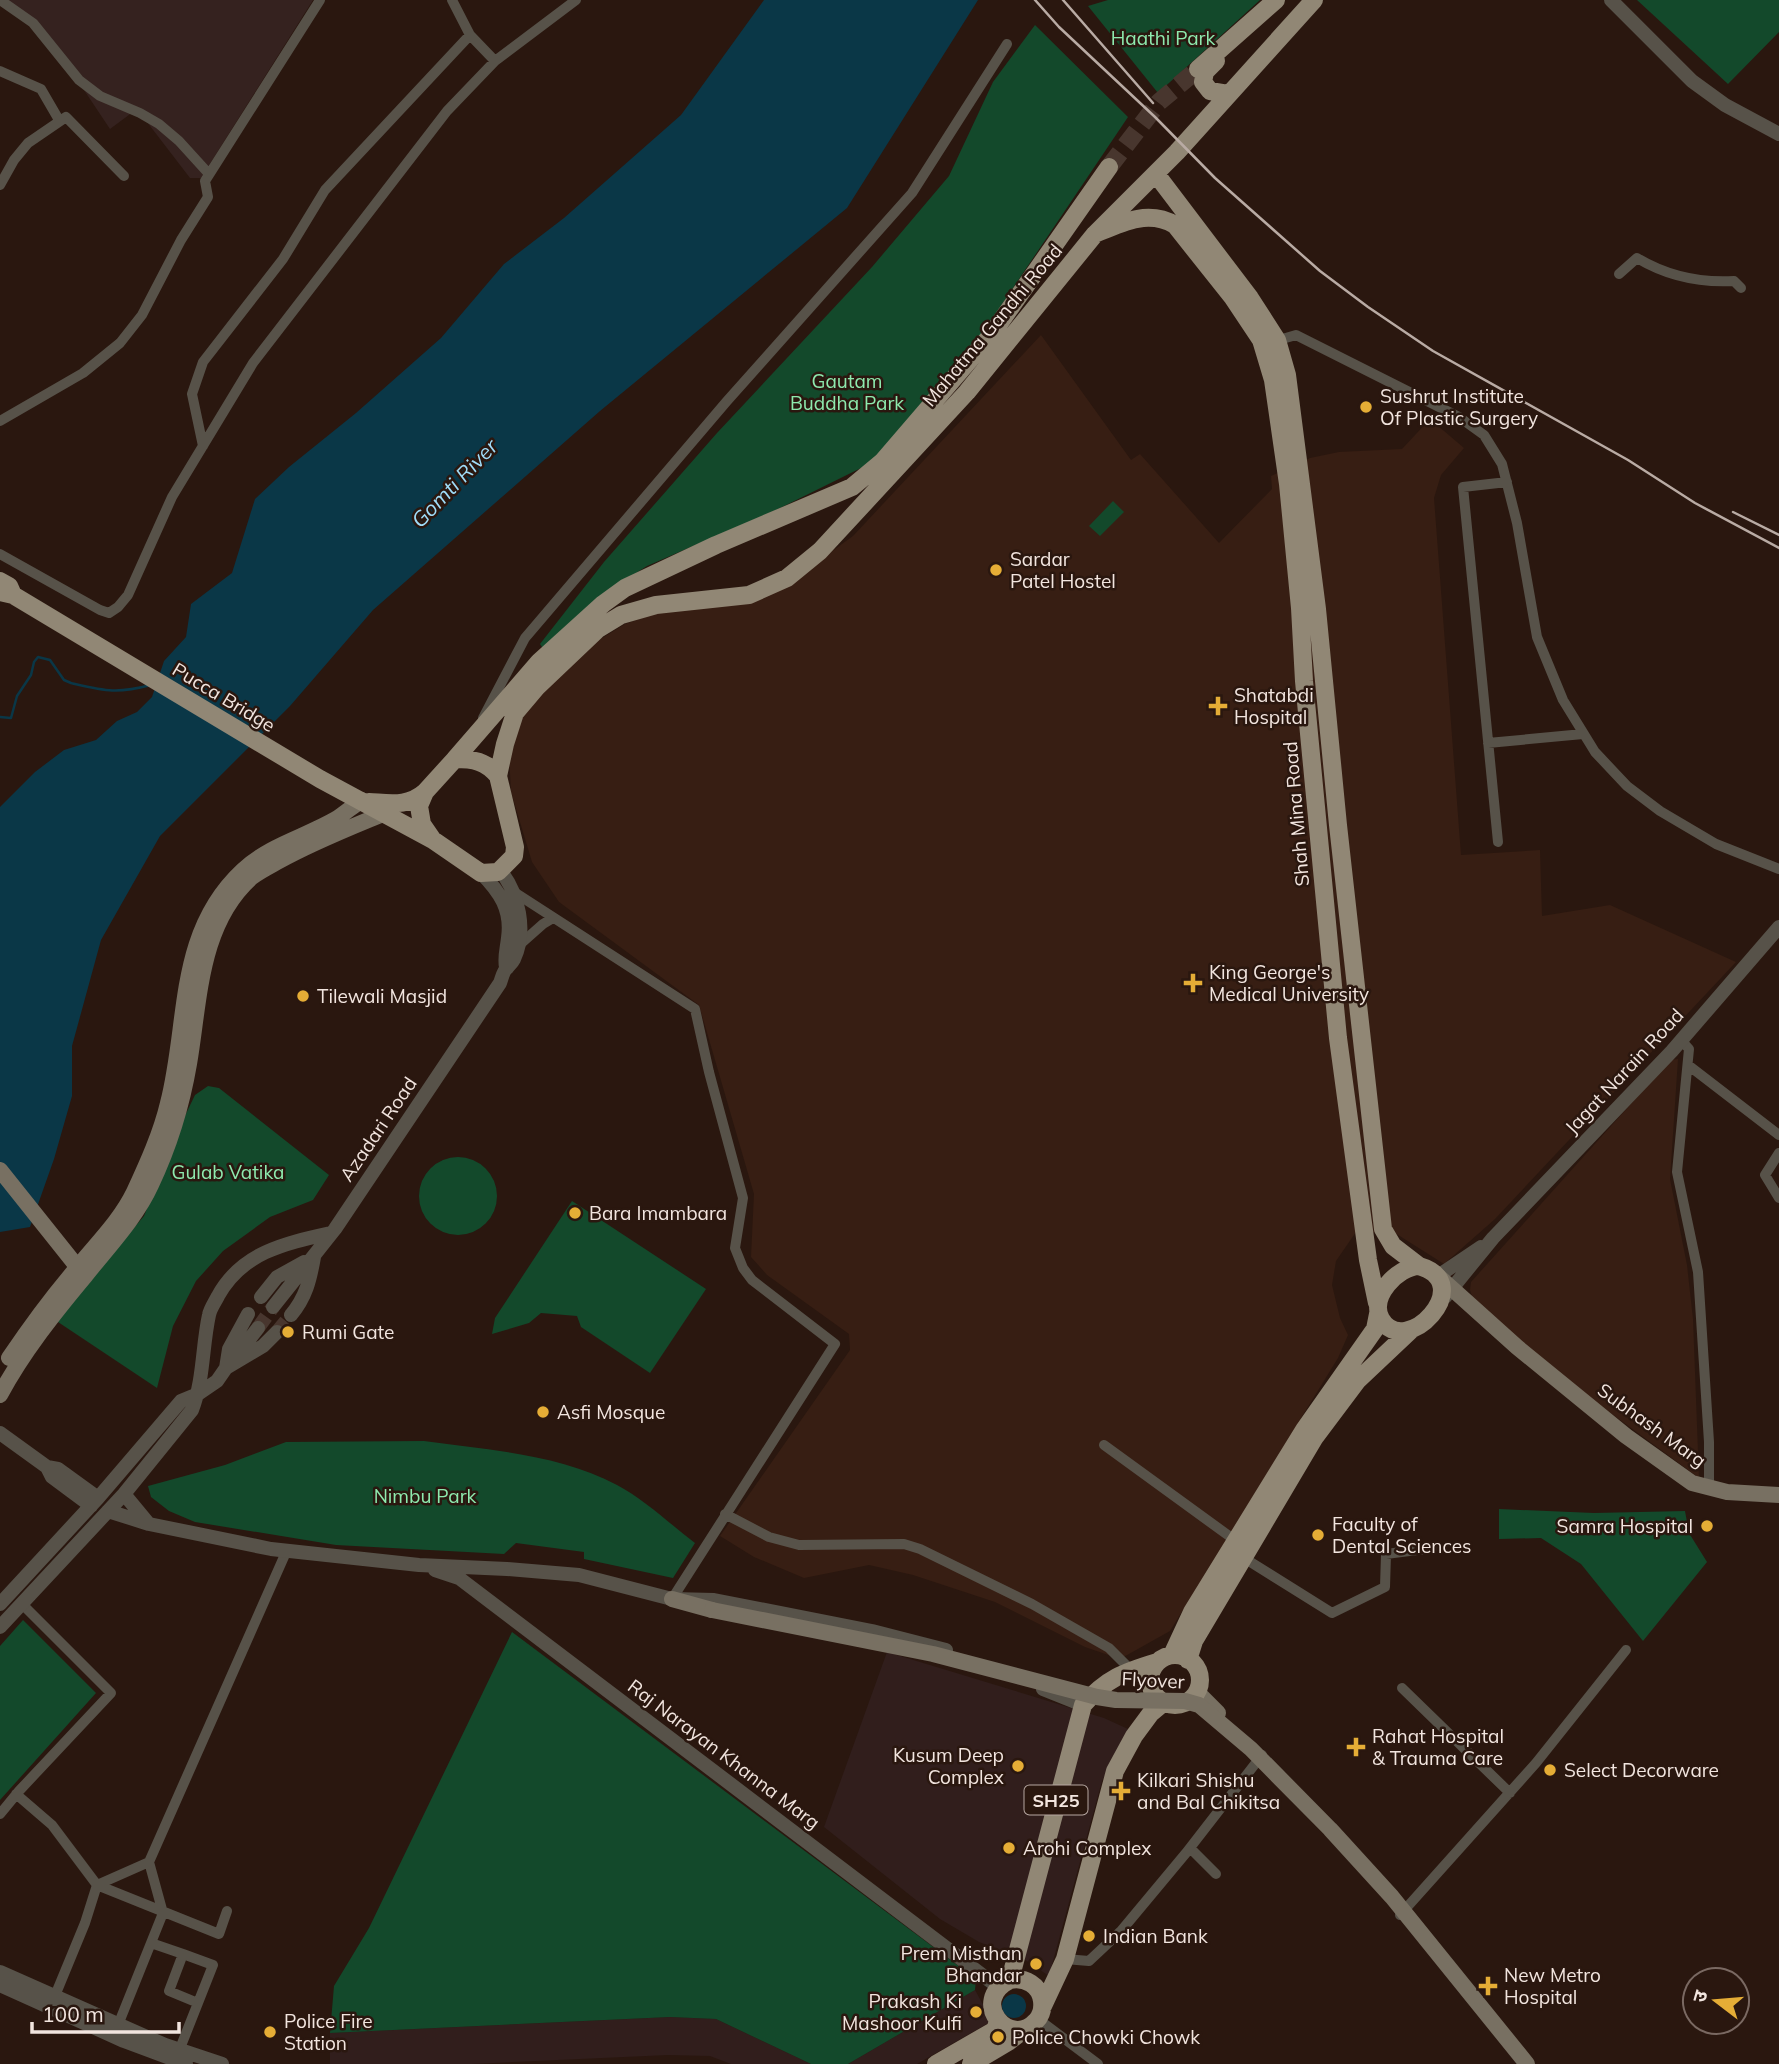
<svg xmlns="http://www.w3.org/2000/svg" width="1779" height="2064" font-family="Mulish,'Noto Sans Devanagari',sans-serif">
<rect width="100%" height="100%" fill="#2a170f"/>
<path fill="#311e1c" d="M 887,1652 L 1104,1718 L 1128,1729 L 1102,1781 L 1049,1976 L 1024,1959 L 979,1942 L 940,1919 L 824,1827 Z
M 975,1990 L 992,2021 L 917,2064 L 848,2064 Z
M 670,2017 L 716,2019 L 811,2064 L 731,2064 L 710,2056 L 668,2055 L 472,2064 L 330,2064 L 330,2033 Z"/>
<path fill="#35221f" d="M 0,0 L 313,0 L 201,178 L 190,178 L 137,109 L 110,129 L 68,66 L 30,25 Z"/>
<path fill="#371e13" d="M 1041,335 L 1131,460 L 1140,454 L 1219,543 L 1272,489 L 1271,476 L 1310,458 L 1339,452 L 1402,449 L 1430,419 L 1464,448 L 1441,475 L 1434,498 L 1461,855 L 1540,850 L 1542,916 L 1610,905 L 1736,962 L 1495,1219 L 1444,1264 L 1395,1233 L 1356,1232 L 1336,1261 L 1332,1285 L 1340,1318 L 1348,1335 L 1338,1358 L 1170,1631 L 1120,1659 L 1085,1647 L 995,1602 L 913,1575 L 869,1565 L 804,1578 L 754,1557 L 720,1536 L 850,1350 L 849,1334 L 767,1275 L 751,1257 L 754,1194 L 699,1005 L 559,902 L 532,862 L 511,792 L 509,753 L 522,717 L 542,692 L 589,646 L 625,624 L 659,612 L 732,605 L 809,568 L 853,536 Z
M 1678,1059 L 1670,1179 L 1687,1265 L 1693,1319 L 1699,1478 L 1548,1367 L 1473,1299 L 1470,1290 L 1471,1282 L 1576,1165 L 1665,1066 L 1671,1060 Z"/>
<path fill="#13492b" d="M 1108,0 L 1260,0 L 1158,93 L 1088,6 Z
M 1637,0 L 1779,0 L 1779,32 L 1728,84 Z
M 1035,25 L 1128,117 L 988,325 L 895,441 L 865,466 L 776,510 L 647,566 L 611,589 L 544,650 L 540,644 L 604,562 L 717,433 L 872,267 L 949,176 L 993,82 Z
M 1113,501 L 1124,512 L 1100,536 L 1089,526 Z
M 208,1086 L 219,1088 L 329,1175 L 313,1200 L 270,1217 L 223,1251 L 196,1281 L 173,1326 L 157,1388 L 55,1320 L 144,1216 L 180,1126 L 195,1095 Z
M419 1196a39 39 0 1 1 78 0a39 39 0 1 1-78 0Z
M 572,1201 L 706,1289 L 650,1373 L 581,1327 L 577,1316 L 541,1313 L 529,1323 L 492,1334 L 495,1318 Z
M 424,1441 C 488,1450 559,1454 617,1485 C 645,1500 670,1524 695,1543 L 673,1578 L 584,1559 L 584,1552 L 516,1543 L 504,1554 L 336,1545 L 195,1522 L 169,1511 L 151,1497 L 148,1486 L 225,1465 L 286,1442 Z
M 1499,1509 L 1594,1513 L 1685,1511 L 1689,1533 L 1707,1562 L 1643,1641 L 1581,1564 L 1541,1538 L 1499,1539 Z
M 23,1620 L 96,1693 L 0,1800 L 0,1646 Z
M 512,1632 L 976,1979 L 975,1990 L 848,2064 L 811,2064 L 716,2019 L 670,2017 L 330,2033 L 334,1986 L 369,1928 Z"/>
<path fill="#0a3747" d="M 764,0 L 978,0 L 847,208 L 600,411 L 373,610 L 290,706 L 160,836 L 101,940 L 72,1046 L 72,1096 L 54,1159 L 30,1227 L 0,1232 L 0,807 L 35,772 L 64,750 L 96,740 L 117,721 L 137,712 L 152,697 L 164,661 L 186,637 L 191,604 L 232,573 L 255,499 L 289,467 L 356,413 L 441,338 L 504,264 L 564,218 L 681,115 Z
M1002 2006a12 12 0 1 1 24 0a12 12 0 1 1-24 0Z"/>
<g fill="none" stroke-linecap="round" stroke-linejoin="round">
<path stroke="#0a3747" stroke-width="2.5" d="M 0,717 L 11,718 L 17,696 L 31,675 L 34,662 L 38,657 L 50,660 L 64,680 L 71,683 C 106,691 116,694 151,685"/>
<path stroke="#48362e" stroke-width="14" stroke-dasharray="14 7" stroke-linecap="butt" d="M 258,1328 L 273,1307
M 277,1332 L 291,1315"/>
<path stroke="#48362e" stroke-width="18" stroke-dasharray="18 9" stroke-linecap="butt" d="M 1109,167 L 1159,102 L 1198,69"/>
<path stroke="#575249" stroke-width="10" d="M 0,0 L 33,23 L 79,80 L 100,96 L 140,113 L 159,124 L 179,141 L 209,174
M 495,61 L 576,0
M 0,71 L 41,89 L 59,120
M 0,185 L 14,160 L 28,143 L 66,117 L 124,176
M 1619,274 L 1637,258 C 1667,276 1699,283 1734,281 L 1741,288
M 1272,342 L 1296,335 L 1459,417 L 1484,435 L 1502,464 L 1517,523 L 1537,637 L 1563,700 L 1595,752 L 1627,786 L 1660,811 L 1716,844 L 1779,869
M 0,421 L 83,373 L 120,343 L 142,315 L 181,240 L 208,197 L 205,181 L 320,0
M 203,446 L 192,394 L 203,362 L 283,259 L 325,190 L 470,35 L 452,0
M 0,554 L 100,610 L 109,613 L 118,607 L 128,595 L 172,497 L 253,363 L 447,111 L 495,61 L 470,35
M 483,718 L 525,638 L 727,401 L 912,193 L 1007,44
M 1488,743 L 1583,734
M 1498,842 L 1463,487 L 1507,482
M 514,892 L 695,1009 L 709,1072 L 743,1198 L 735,1248 L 743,1268 L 752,1280 L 835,1344 L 672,1599
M 517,947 L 543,924 L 553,918
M 1681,1040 L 1689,1049 L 1677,1172 L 1698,1272 L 1709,1442 L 1709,1487
M 1688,1065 L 1779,1135
M 1779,1153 L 1765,1175 L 1779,1198
M 1104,1445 L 1236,1541
M 725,1514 L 769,1537 L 799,1545 L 904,1544 L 920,1549 L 1032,1604 L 1109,1648 L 1131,1670
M 1244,1558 L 1332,1613 L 1385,1587 L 1386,1554 L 1433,1548
M 1402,1688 L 1510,1793
M 16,1794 L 52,1825 L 97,1885 L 219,1934 L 227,1911
M 0,1814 L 19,1791 L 111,1693 L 23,1605
M 1190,1848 L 1216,1874
M 1400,1915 L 1536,1763 L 1626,1650
M 151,1943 L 183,1954
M 1065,1959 L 1089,1961 L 1121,1931 L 1186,1853 L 1262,1755
M 52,2003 L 85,1923 L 97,1885 L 149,1862
M 1038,2019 L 1098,2064
M 116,2030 L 163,1913 L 149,1862 L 287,1550
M 177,2056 L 213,1965 L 183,1954 L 169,1991 L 198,2003"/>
<path stroke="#575249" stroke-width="14" d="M 1611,0 L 1692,81 L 1725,105 L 1779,134
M 481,873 C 500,892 512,910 508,938 C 507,948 504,957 506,967
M 1438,1276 L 1481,1247
M 261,1297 L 277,1277 L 304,1262
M 1445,1297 L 1493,1238 L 1672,1051 L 1779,927
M 273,1307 L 335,1229 L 500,983 C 502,978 503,971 507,968 C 509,965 512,963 514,959 C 527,931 519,894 500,870
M 291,1315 C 306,1297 310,1280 314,1257
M 233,1360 L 258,1328
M 226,1368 L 229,1349 L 248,1314
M 0,1433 L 47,1467 L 58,1469 L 98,1498
M 47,1467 L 52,1477 L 91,1506
M 124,1494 L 148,1523
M 108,1511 L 149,1524 L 271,1549 L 419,1565 L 507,1569 L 579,1575 L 672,1599 L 714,1600 L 872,1631 L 946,1650
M 435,1570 L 459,1578 L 998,1987
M 0,1604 L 98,1498 L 181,1401 L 198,1394 L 217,1381 L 226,1368 L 263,1346 L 277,1332
M 0,1627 L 124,1494 L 192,1410 C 204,1379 202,1347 209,1315 C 210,1309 215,1302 218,1296 C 242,1252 286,1243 331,1233
M 1043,1689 L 1083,1705
M 0,1972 L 165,2045 L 222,2064
M 0,1985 L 124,2041 L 186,2064"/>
<path stroke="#787062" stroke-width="16" d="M 0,1170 L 83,1274
M 1438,1276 L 1517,1347 L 1626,1436 L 1692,1483 L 1727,1492 L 1779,1495
M 9,1358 C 30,1327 52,1297 76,1269 C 96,1244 120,1221 134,1192 C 147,1164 161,1133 168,1103 C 189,1022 175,933 243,870 C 270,845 305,837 336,819 C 345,813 353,806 362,800
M 0,1395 C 23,1352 55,1312 86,1275 C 109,1246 136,1218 151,1185 C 169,1147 182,1105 189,1064 C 200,1000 199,924 252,877 C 260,871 270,866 279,861 C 313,842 349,828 385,813
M 672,1599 L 712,1610
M 1197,1692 L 1218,1713"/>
<path stroke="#918775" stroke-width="18" d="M 1216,61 L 1205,72 L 1203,82 L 1210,91 L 1228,94
M 1198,69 L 1276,0
M 1156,174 L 1250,298 L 1277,340 L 1287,375 L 1317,609 L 1338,825 L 1383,1229 L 1393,1246 L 1419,1266
M 1095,234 C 1121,223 1148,209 1175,225 L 1233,298 L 1261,340 L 1273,380 L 1288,484 L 1300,608 L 1304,681 L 1338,1038 L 1368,1260 L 1377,1303
M 0,581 L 9,586 L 13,595 L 0,592
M 13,595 L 320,779 L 433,840
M 455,759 L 539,662 L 603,604 L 625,588 L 716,545 L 852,487 L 882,462 L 992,334 L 1109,167
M 455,759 C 473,759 486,761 498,776 L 515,847 L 514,856 L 498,872 L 481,873 L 433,840 L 422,824 L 419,806 L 425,792 Z
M 498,776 L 505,744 L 515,713 L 537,687 L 598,629 L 621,615 L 656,605 L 749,595 L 787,578 L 820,551 L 967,392 L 1095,234 L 1177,152 L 1314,0
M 369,802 C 390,803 408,807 425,792
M 1419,1266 C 1479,1283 1405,1361 1381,1319 C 1369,1297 1397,1267 1419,1266 Z
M1150 1680a25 25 0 1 1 50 0a25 25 0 1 1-50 0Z
M 1172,1655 L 1192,1612 L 1304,1430 L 1375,1329 L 1378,1314
M 1188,1660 L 1194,1641 L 1315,1437 L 1357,1381 L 1410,1331
M 1010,1980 C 1025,1977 1040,1985 1042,2001 C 1043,2009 1042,2015 1036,2021 C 1010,2050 968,2001 1010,1980 L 1083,1705 C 1107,1678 1124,1672 1157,1662
M 1043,2006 L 1065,1959 L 1115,1771 L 1134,1736 L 1151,1713 L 1163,1703
M 936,2064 L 995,2030 L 998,2021
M 971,2064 L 1008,2042 L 1025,2029"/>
<path stroke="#b9aba4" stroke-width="2.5" d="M 1035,0 L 1059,27 L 1155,117 L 1215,178 L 1320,271 L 1368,307 L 1433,351 L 1628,460 L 1695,503 L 1779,548
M 1063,0 L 1153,103
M 1733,512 L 1779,535"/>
<path stroke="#787062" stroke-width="16" d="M 712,1610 L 933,1654 L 1097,1697 L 1116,1700 L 1185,1701 L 1199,1705 L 1251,1749 L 1330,1829 L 1392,1897 L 1527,2064"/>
</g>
<g fill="#e5ad36" stroke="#2a170f" stroke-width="2.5">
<circle cx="1366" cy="407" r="7"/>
<circle cx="996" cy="570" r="7"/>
<path d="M1214.5 695.5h7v7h7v7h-7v7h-7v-7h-7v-7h7z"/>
<path d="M1189.5 972.5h7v7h7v7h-7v7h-7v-7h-7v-7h7z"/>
<circle cx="303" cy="996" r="7"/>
<circle cx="575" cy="1213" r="7"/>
<circle cx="288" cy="1332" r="7"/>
<circle cx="543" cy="1412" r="7"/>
<circle cx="1707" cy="1526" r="7"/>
<circle cx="1318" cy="1535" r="7"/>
<path d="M1352.5 1736.5h7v7h7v7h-7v7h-7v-7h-7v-7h7z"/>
<circle cx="1018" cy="1766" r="7"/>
<circle cx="1550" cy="1770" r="7"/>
<path d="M1117.5 1780.5h7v7h7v7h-7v7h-7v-7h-7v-7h7z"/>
<circle cx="1009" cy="1848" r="7"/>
<circle cx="1089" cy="1936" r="7"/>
<circle cx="1036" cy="1964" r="7"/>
<path d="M1484.5 1975.5h7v7h7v7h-7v7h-7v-7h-7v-7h7z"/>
<circle cx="976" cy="2012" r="7"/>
<circle cx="270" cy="2032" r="7"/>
<circle cx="998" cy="2037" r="7"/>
</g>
<g text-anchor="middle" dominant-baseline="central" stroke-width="5" stroke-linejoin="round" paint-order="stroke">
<rect fill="#2a170f" stroke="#b6a7a1" stroke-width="2" x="1024.5" y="1785.5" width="63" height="29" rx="5"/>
<g font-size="18" font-weight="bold" fill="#f2e5df">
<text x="1056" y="1800">SH25</text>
</g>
<g font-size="19" fill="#8eeaae" stroke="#2a170f">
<text x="1163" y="38">Haathi Park</text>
<text x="847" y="381">Gautam<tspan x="847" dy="22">Buddha Park</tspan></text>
<text x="228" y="1172">Gulab Vatika</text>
<text x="425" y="1496">Nimbu Park</text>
</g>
<g font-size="19" fill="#f2e5df" stroke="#2a170f">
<text transform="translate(992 325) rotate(-50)">Mahatma Gandhi Road</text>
<text transform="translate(224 697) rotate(31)">Pucca Bridge</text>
<text transform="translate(1296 814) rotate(-95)">Shah Mina Road</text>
<text transform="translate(1624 1071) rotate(-47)">Jagat Narain Road</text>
<text transform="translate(378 1129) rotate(-56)">Azadari Road</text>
<text transform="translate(1652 1425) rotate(36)">Subhash Marg</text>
<text transform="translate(1153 1680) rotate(3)">Flyover</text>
<text transform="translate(724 1754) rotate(37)">Raj Narayan Khanna Marg</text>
</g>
<g font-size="19" fill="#f2e5df" stroke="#2a170f" text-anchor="start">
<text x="1380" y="396">Sushrut Institute<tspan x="1380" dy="22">Of Plastic Surgery</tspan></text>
<text x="1010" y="559">Sardar<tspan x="1010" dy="22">Patel Hostel</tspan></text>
<text x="1234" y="695">Shatabdi<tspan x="1234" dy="22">Hospital</tspan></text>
<text x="1209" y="972">King George's<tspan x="1209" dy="22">Medical University</tspan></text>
<text x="317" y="996">Tilewali Masjid</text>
<text x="589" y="1213">Bara Imambara</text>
<text x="302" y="1332">Rumi Gate</text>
<text x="557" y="1412">Asfi Mosque</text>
<text x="1332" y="1524">Faculty of<tspan x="1332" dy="22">Dental Sciences</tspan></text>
<text x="1693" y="1526" text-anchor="end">Samra Hospital</text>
<text x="1372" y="1736">Rahat Hospital<tspan x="1372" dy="22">&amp; Trauma Care</tspan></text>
<text x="1004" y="1755" text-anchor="end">Kusum Deep<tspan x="1004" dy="22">Complex</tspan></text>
<text x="1564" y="1770">Select Decorware</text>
<text x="1137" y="1780">Kilkari Shishu<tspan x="1137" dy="22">and Bal Chikitsa</tspan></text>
<text x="1023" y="1848">Arohi Complex</text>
<text x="1103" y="1936">Indian Bank</text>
<text x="1022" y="1953" text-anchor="end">Prem Misthan<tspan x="1022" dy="22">Bhandar</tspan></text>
<text x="1504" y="1975">New Metro<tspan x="1504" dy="22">Hospital</tspan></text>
<text x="962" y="2001" text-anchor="end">Prakash Ki<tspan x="962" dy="22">Mashoor Kulfi</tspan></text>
<text x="284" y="2021">Police Fire<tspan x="284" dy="22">Station</tspan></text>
<text x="1012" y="2037">Police Chowki Chowk</text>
</g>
<g font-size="21" font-style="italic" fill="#9fdcf8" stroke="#2a170f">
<text transform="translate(454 483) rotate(-46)">Gomti River</text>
</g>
</g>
<g transform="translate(1716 2001) rotate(286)"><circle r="33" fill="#2a170f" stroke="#7a6962" stroke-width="2"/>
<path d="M0-5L12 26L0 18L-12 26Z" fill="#e5ad36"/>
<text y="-10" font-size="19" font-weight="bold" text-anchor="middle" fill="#f2e5df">उ</text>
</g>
<path d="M32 2022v10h147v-10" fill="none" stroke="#f2e5df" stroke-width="3.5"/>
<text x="42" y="2022" font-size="21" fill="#f2e5df" stroke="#2a170f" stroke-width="5" paint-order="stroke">100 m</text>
</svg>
